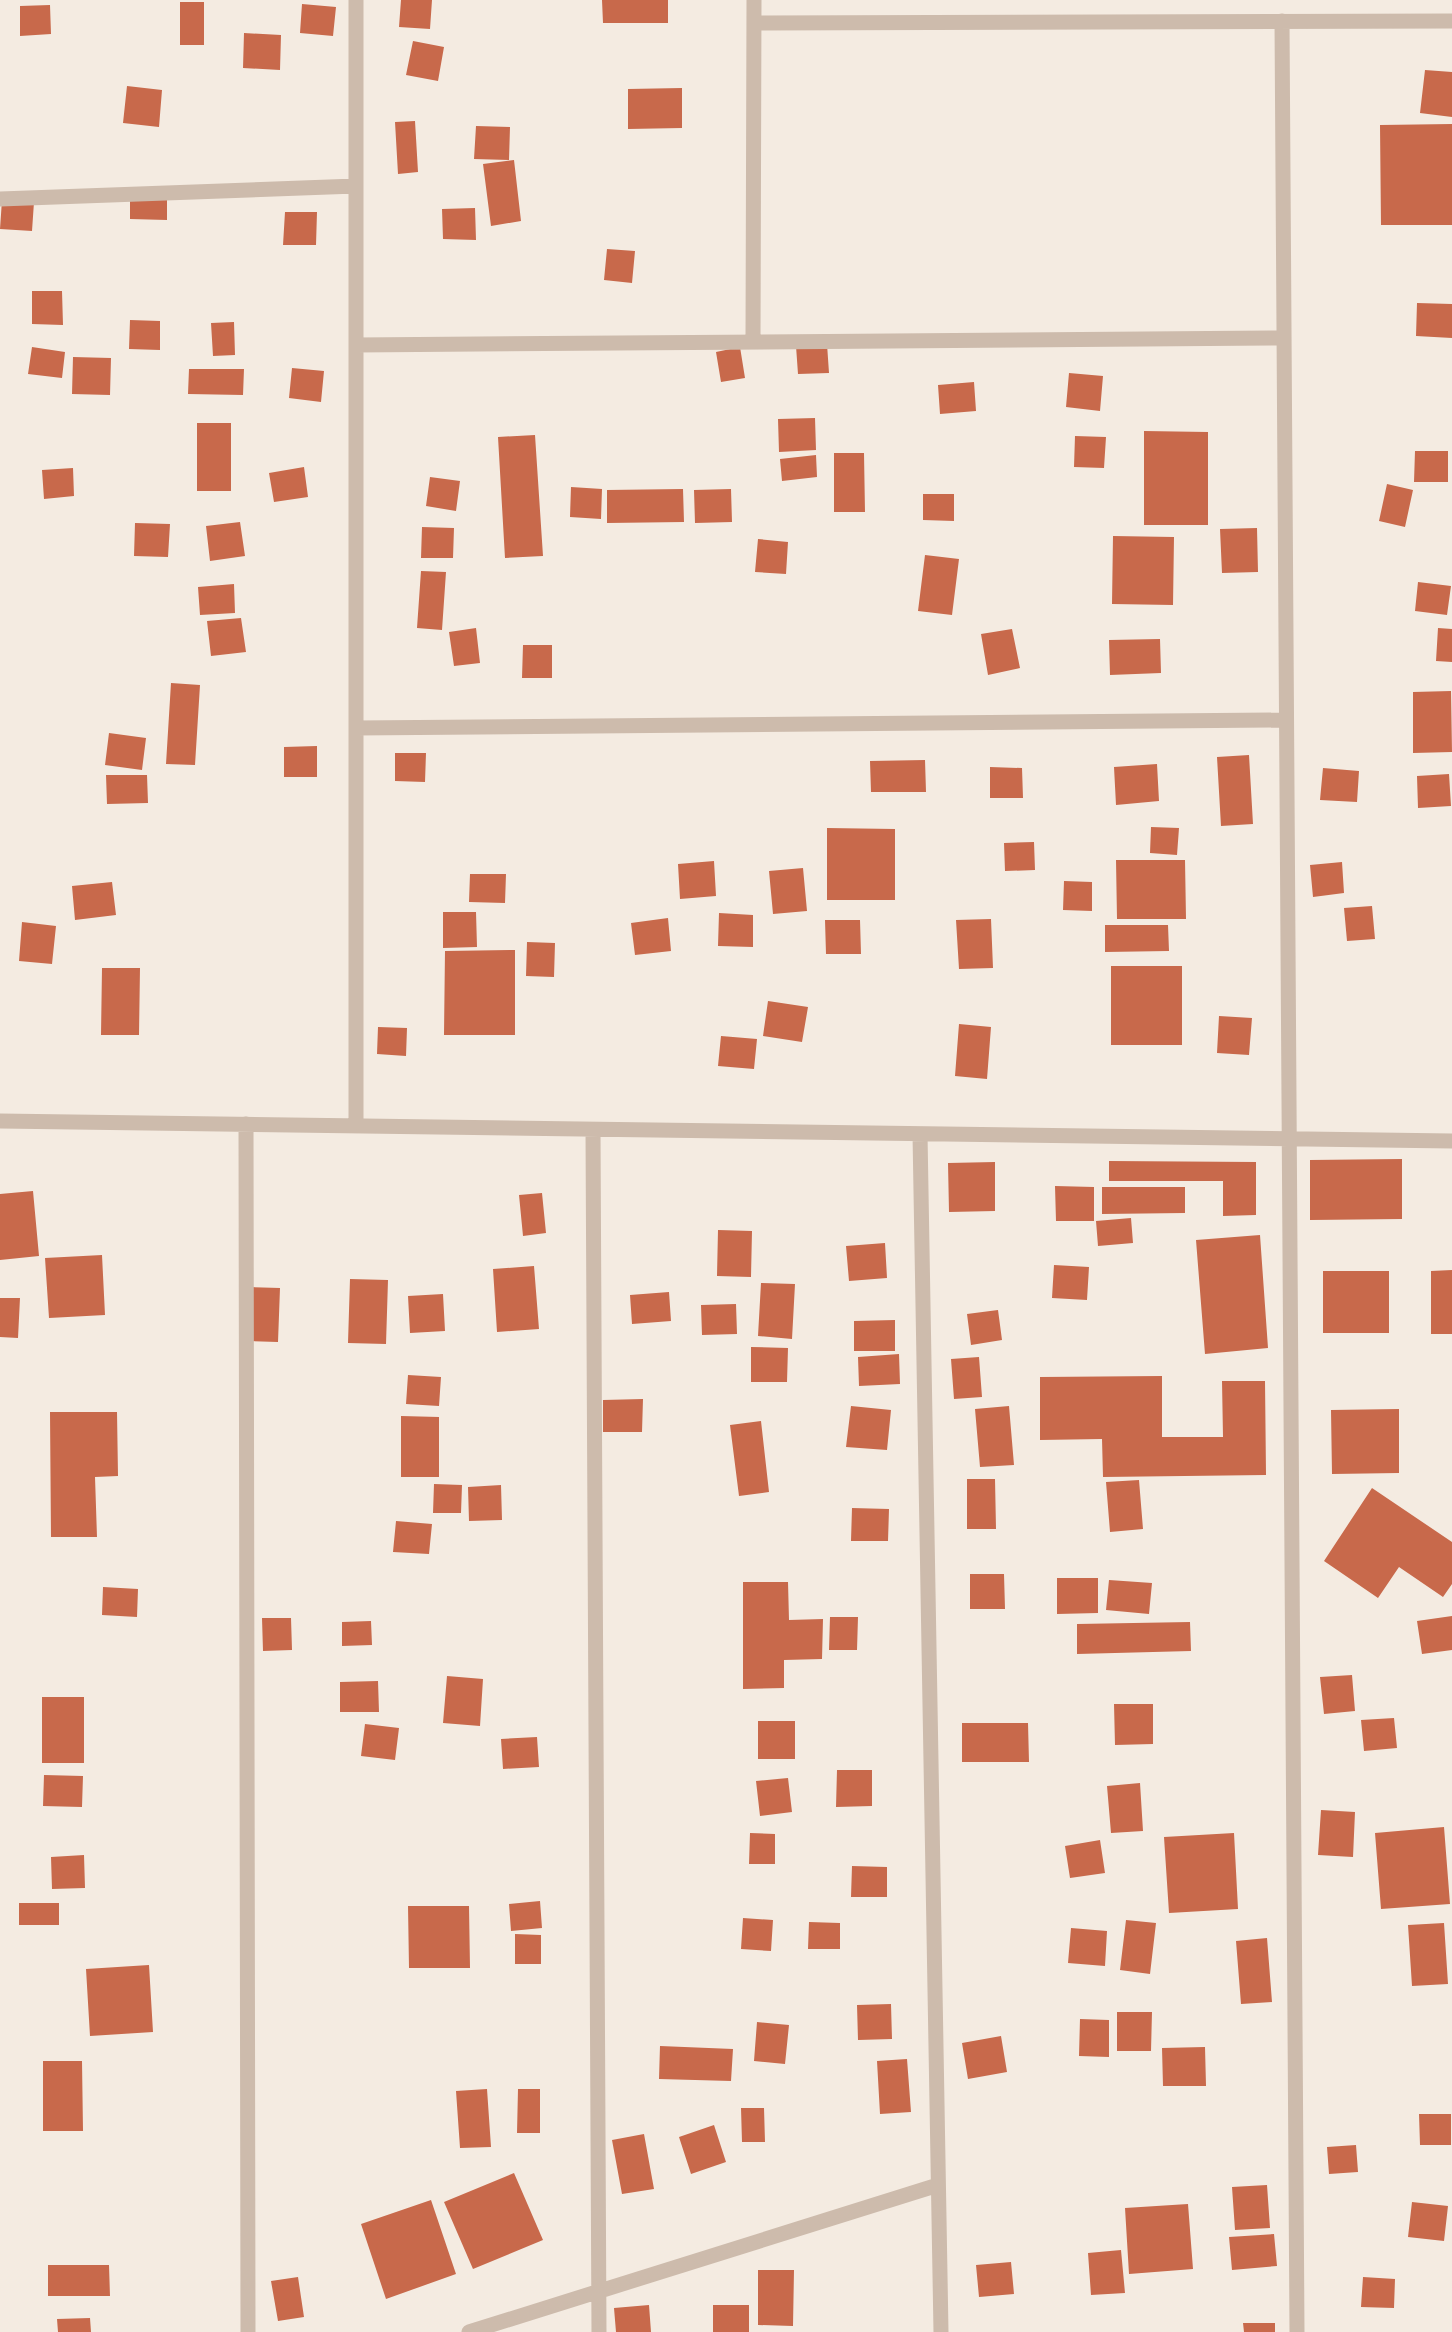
<svg xmlns="http://www.w3.org/2000/svg" width="1452" height="2332" font-family="Cabin,sans-serif">
<rect width="100%" height="100%" fill="#f4ebe1"/>
<path fill="#c8694b" d="M 401,0 L 432,0 L 430,29 L 399,27 Z
M 602,0 L 668,0 L 668,23 L 603,23 Z
M 180,2 L 204,2 L 204,45 L 180,45 Z
M 302,4 L 336,7 L 333,36 L 300,33 Z
M 50,5 L 51,34 L 20,36 L 20,6 Z
M 244,33 L 281,35 L 280,70 L 243,68 Z
M 413,41 L 444,47 L 438,81 L 406,75 Z
M 1425,70 L 1452,72 L 1452,117 L 1420,113 Z
M 127,86 L 162,90 L 159,127 L 123,123 Z
M 682,88 L 682,128 L 628,129 L 628,89 Z
M 415,121 L 418,172 L 398,174 L 395,122 Z
M 1452,124 L 1452,225 L 1381,225 L 1380,125 Z
M 476,126 L 510,127 L 509,160 L 474,159 Z
M 514,160 L 521,221 L 491,226 L 483,164 Z
M 130,188 L 167,189 L 167,220 L 130,219 Z
M 2,200 L 34,202 L 32,231 L 0,229 Z
M 475,208 L 476,240 L 443,239 L 442,209 Z
M 285,212 L 317,212 L 316,245 L 283,245 Z
M 607,249 L 635,251 L 632,283 L 604,280 Z
M 32,291 L 62,291 L 63,325 L 32,324 Z
M 1417,303 L 1452,304 L 1452,338 L 1416,336 Z
M 130,320 L 160,321 L 160,350 L 129,349 Z
M 234,322 L 235,355 L 213,356 L 211,323 Z
M 827,344 L 829,373 L 798,374 L 796,346 Z
M 32,347 L 65,352 L 62,378 L 28,374 Z
M 740,347 L 745,378 L 721,382 L 716,352 Z
M 73,357 L 111,358 L 110,395 L 72,394 Z
M 292,368 L 324,371 L 321,402 L 289,398 Z
M 189,369 L 244,369 L 243,395 L 188,394 Z
M 1069,373 L 1103,376 L 1100,411 L 1066,407 Z
M 974,382 L 976,411 L 940,414 L 938,385 Z
M 815,418 L 816,450 L 779,452 L 778,419 Z
M 197,423 L 231,423 L 231,491 L 197,491 Z
M 1144,431 L 1208,432 L 1208,525 L 1144,525 Z
M 535,435 L 543,556 L 505,558 L 498,437 Z
M 1075,436 L 1106,437 L 1104,468 L 1074,467 Z
M 1415,451 L 1448,451 L 1448,482 L 1414,482 Z
M 834,453 L 864,453 L 865,512 L 834,512 Z
M 816,455 L 817,477 L 782,481 L 780,459 Z
M 304,467 L 308,497 L 274,502 L 269,473 Z
M 73,468 L 74,496 L 44,499 L 42,470 Z
M 430,477 L 460,481 L 456,511 L 426,506 Z
M 1387,484 L 1413,490 L 1405,527 L 1379,521 Z
M 571,487 L 602,489 L 601,519 L 570,517 Z
M 683,489 L 684,522 L 607,523 L 607,490 Z
M 731,489 L 732,522 L 695,523 L 694,490 Z
M 923,494 L 954,494 L 954,521 L 923,520 Z
M 240,522 L 245,556 L 210,561 L 206,526 Z
M 135,523 L 170,524 L 168,557 L 134,556 Z
M 422,527 L 454,528 L 453,558 L 421,558 Z
M 1257,528 L 1258,572 L 1222,573 L 1220,529 Z
M 1113,536 L 1174,537 L 1173,605 L 1112,604 Z
M 758,539 L 788,542 L 786,574 L 755,572 Z
M 925,555 L 959,559 L 952,615 L 918,611 Z
M 421,571 L 446,572 L 442,630 L 417,628 Z
M 1418,582 L 1451,586 L 1447,615 L 1415,611 Z
M 234,584 L 235,613 L 200,615 L 198,587 Z
M 241,618 L 246,652 L 211,656 L 207,621 Z
M 476,628 L 480,663 L 454,666 L 449,632 Z
M 1438,628 L 1452,629 L 1452,662 L 1436,661 Z
M 1012,629 L 1020,668 L 988,675 L 981,634 Z
M 1160,639 L 1161,673 L 1110,675 L 1109,640 Z
M 523,645 L 552,645 L 552,678 L 522,678 Z
M 171,683 L 200,685 L 195,765 L 166,764 Z
M 1451,691 L 1452,752 L 1413,753 L 1413,692 Z
M 109,733 L 146,738 L 142,770 L 105,765 Z
M 317,746 L 317,777 L 284,777 L 284,747 Z
M 395,753 L 426,753 L 425,782 L 395,781 Z
M 1249,755 L 1253,824 L 1221,826 L 1217,757 Z
M 925,760 L 926,792 L 871,792 L 870,761 Z
M 1157,764 L 1159,801 L 1116,805 L 1114,767 Z
M 990,767 L 1022,768 L 1023,798 L 990,798 Z
M 1323,768 L 1359,771 L 1357,802 L 1320,800 Z
M 1449,774 L 1451,806 L 1418,808 L 1417,776 Z
M 106,775 L 147,775 L 148,803 L 107,804 Z
M 1151,827 L 1179,828 L 1177,855 L 1150,853 Z
M 827,828 L 895,829 L 895,900 L 827,900 Z
M 1034,842 L 1035,870 L 1005,871 L 1004,843 Z
M 1116,860 L 1185,860 L 1186,919 L 1117,919 Z
M 714,861 L 716,896 L 680,899 L 678,864 Z
M 1342,862 L 1344,893 L 1313,897 L 1310,865 Z
M 803,868 L 807,911 L 773,914 L 769,871 Z
M 470,874 L 506,874 L 505,903 L 469,902 Z
M 1064,881 L 1092,882 L 1092,911 L 1063,910 Z
M 112,882 L 116,915 L 75,920 L 72,886 Z
M 1372,906 L 1375,939 L 1347,941 L 1344,908 Z
M 443,912 L 476,912 L 477,947 L 443,948 Z
M 719,913 L 753,915 L 753,947 L 718,946 Z
M 668,918 L 671,951 L 635,955 L 631,923 Z
M 991,919 L 993,968 L 959,969 L 956,920 Z
M 825,920 L 860,920 L 861,954 L 826,954 Z
M 22,922 L 56,926 L 52,964 L 19,961 Z
M 1105,925 L 1168,925 L 1169,951 L 1105,952 Z
M 527,942 L 555,943 L 554,977 L 526,976 Z
M 515,950 L 515,1035 L 444,1035 L 445,951 Z
M 1111,966 L 1182,966 L 1182,1045 L 1111,1045 Z
M 102,968 L 140,968 L 139,1035 L 101,1035 Z
M 768,1001 L 808,1007 L 802,1042 L 763,1036 Z
M 1219,1016 L 1252,1018 L 1249,1055 L 1217,1053 Z
M 959,1024 L 991,1027 L 987,1079 L 955,1076 Z
M 378,1027 L 407,1028 L 406,1056 L 377,1054 Z
M 721,1036 L 757,1039 L 754,1069 L 718,1066 Z
M 1402,1159 L 1402,1219 L 1310,1220 L 1310,1160 Z
M 1109,1161 L 1256,1162 L 1256,1215 L 1223,1216 L 1223,1181 L 1109,1181 Z
M 995,1162 L 995,1211 L 949,1212 L 948,1163 Z
M 1055,1186 L 1094,1187 L 1094,1221 L 1056,1221 Z
M 1102,1187 L 1185,1187 L 1185,1213 L 1102,1214 Z
M 33,1191 L 39,1256 L 0,1260 L 0,1194 Z
M 542,1193 L 546,1233 L 523,1236 L 519,1195 Z
M 1131,1218 L 1133,1243 L 1098,1246 L 1096,1221 Z
M 718,1230 L 752,1231 L 751,1277 L 717,1276 Z
M 1260,1235 L 1268,1348 L 1205,1354 L 1196,1240 Z
M 885,1243 L 887,1278 L 849,1281 L 846,1246 Z
M 102,1255 L 105,1315 L 49,1318 L 45,1258 Z
M 1054,1265 L 1089,1267 L 1087,1300 L 1052,1298 Z
M 534,1266 L 539,1329 L 497,1332 L 493,1269 Z
M 1452,1270 L 1452,1334 L 1431,1334 L 1431,1271 Z
M 1323,1271 L 1389,1271 L 1389,1333 L 1323,1333 Z
M 350,1279 L 388,1280 L 386,1344 L 348,1343 Z
M 761,1283 L 795,1284 L 792,1339 L 758,1336 Z
M 249,1287 L 280,1288 L 278,1342 L 248,1341 Z
M 669,1292 L 671,1321 L 632,1324 L 630,1295 Z
M 443,1294 L 445,1331 L 410,1333 L 408,1296 Z
M 0,1298 L 20,1298 L 18,1338 L 0,1337 Z
M 736,1304 L 737,1334 L 702,1335 L 701,1305 Z
M 998,1310 L 1002,1340 L 971,1345 L 967,1314 Z
M 895,1320 L 895,1351 L 854,1351 L 854,1321 Z
M 751,1347 L 788,1348 L 787,1382 L 751,1382 Z
M 899,1354 L 900,1384 L 859,1386 L 858,1357 Z
M 979,1357 L 982,1397 L 954,1399 L 951,1359 Z
M 408,1375 L 441,1377 L 439,1406 L 406,1404 Z
M 1162,1376 L 1162,1437 L 1223,1437 L 1222,1381 L 1265,1381 L 1266,1475 L 1103,1477 L 1102,1439 L 1040,1440 L 1040,1377 Z
M 643,1399 L 642,1432 L 603,1432 L 603,1400 Z
M 851,1406 L 891,1410 L 887,1450 L 846,1447 Z
M 1009,1406 L 1014,1465 L 980,1467 L 975,1409 Z
M 1399,1409 L 1399,1473 L 1332,1474 L 1331,1410 Z
M 50,1412 L 117,1412 L 118,1476 L 95,1477 L 97,1537 L 51,1537 Z
M 401,1416 L 439,1417 L 439,1477 L 401,1477 Z
M 761,1421 L 769,1492 L 739,1496 L 730,1425 Z
M 967,1479 L 995,1479 L 996,1529 L 967,1529 Z
M 1139,1480 L 1143,1529 L 1110,1532 L 1106,1482 Z
M 434,1484 L 462,1485 L 461,1513 L 433,1513 Z
M 501,1485 L 502,1520 L 469,1521 L 468,1487 Z
M 1372,1488 L 1452,1542 L 1452,1584 L 1443,1597 L 1399,1567 L 1378,1598 L 1324,1561 Z
M 852,1508 L 889,1509 L 888,1541 L 851,1541 Z
M 396,1521 L 432,1524 L 429,1554 L 393,1552 Z
M 970,1574 L 1004,1574 L 1005,1609 L 970,1609 Z
M 1057,1578 L 1098,1578 L 1098,1613 L 1057,1614 Z
M 1109,1580 L 1152,1583 L 1149,1614 L 1106,1610 Z
M 743,1582 L 788,1582 L 789,1620 L 823,1619 L 822,1659 L 784,1660 L 784,1688 L 743,1689 Z
M 103,1587 L 138,1589 L 137,1617 L 102,1615 Z
M 1452,1616 L 1452,1650 L 1422,1654 L 1417,1621 Z
M 830,1617 L 858,1617 L 857,1650 L 829,1650 Z
M 262,1618 L 291,1618 L 292,1650 L 263,1651 Z
M 371,1621 L 372,1645 L 342,1646 L 342,1622 Z
M 1190,1622 L 1191,1651 L 1077,1654 L 1077,1624 Z
M 1352,1675 L 1355,1711 L 1324,1714 L 1320,1677 Z
M 447,1676 L 483,1679 L 480,1726 L 443,1723 Z
M 378,1681 L 379,1712 L 340,1712 L 340,1682 Z
M 42,1697 L 84,1697 L 84,1763 L 42,1763 Z
M 1114,1704 L 1153,1704 L 1153,1744 L 1115,1745 Z
M 1394,1718 L 1397,1748 L 1364,1751 L 1361,1720 Z
M 758,1721 L 795,1721 L 795,1759 L 758,1759 Z
M 962,1723 L 1028,1723 L 1029,1762 L 962,1762 Z
M 365,1724 L 399,1728 L 395,1760 L 361,1756 Z
M 537,1737 L 539,1767 L 503,1769 L 501,1739 Z
M 837,1770 L 872,1770 L 872,1806 L 836,1807 Z
M 44,1775 L 83,1776 L 82,1807 L 43,1806 Z
M 788,1778 L 792,1812 L 760,1816 L 756,1781 Z
M 1140,1783 L 1143,1831 L 1111,1833 L 1107,1786 Z
M 1321,1810 L 1355,1812 L 1353,1857 L 1318,1855 Z
M 1444,1827 L 1450,1904 L 1381,1909 L 1375,1833 Z
M 750,1833 L 775,1834 L 775,1864 L 749,1864 Z
M 1234,1833 L 1238,1909 L 1169,1913 L 1164,1837 Z
M 1100,1840 L 1105,1873 L 1070,1878 L 1065,1846 Z
M 84,1855 L 85,1888 L 52,1889 L 51,1857 Z
M 852,1866 L 887,1867 L 887,1897 L 851,1897 Z
M 540,1901 L 542,1928 L 511,1931 L 509,1904 Z
M 19,1903 L 59,1903 L 59,1925 L 19,1925 Z
M 408,1906 L 469,1906 L 470,1968 L 409,1968 Z
M 743,1918 L 773,1920 L 771,1951 L 741,1949 Z
M 1126,1920 L 1156,1923 L 1150,1974 L 1120,1970 Z
M 809,1922 L 840,1923 L 840,1949 L 808,1949 Z
M 1444,1923 L 1448,1984 L 1412,1986 L 1408,1925 Z
M 1071,1928 L 1107,1931 L 1105,1966 L 1068,1963 Z
M 515,1934 L 541,1935 L 541,1964 L 515,1964 Z
M 1267,1938 L 1272,2002 L 1241,2004 L 1236,1941 Z
M 149,1965 L 153,2032 L 90,2036 L 86,1969 Z
M 891,2004 L 892,2039 L 858,2040 L 857,2005 Z
M 1117,2012 L 1152,2012 L 1151,2051 L 1117,2051 Z
M 1080,2019 L 1109,2020 L 1109,2057 L 1079,2056 Z
M 757,2022 L 789,2025 L 785,2064 L 754,2061 Z
M 1001,2036 L 1007,2072 L 968,2079 L 962,2043 Z
M 660,2046 L 733,2049 L 731,2081 L 659,2079 Z
M 1205,2047 L 1206,2086 L 1163,2086 L 1162,2048 Z
M 907,2059 L 911,2112 L 880,2114 L 877,2061 Z
M 43,2061 L 82,2061 L 83,2131 L 43,2131 Z
M 487,2089 L 491,2147 L 460,2148 L 456,2091 Z
M 518,2089 L 540,2089 L 540,2133 L 517,2133 Z
M 741,2108 L 764,2108 L 765,2142 L 742,2142 Z
M 1419,2114 L 1451,2114 L 1451,2145 L 1420,2145 Z
M 714,2125 L 726,2162 L 691,2174 L 679,2137 Z
M 644,2134 L 654,2189 L 622,2194 L 612,2140 Z
M 1356,2145 L 1358,2172 L 1329,2174 L 1327,2147 Z
M 514,2173 L 543,2240 L 473,2269 L 444,2202 Z
M 1267,2185 L 1270,2228 L 1235,2230 L 1232,2187 Z
M 431,2200 L 456,2274 L 386,2299 L 361,2224 Z
M 1412,2202 L 1448,2206 L 1444,2241 L 1408,2237 Z
M 1188,2204 L 1193,2269 L 1129,2274 L 1125,2208 Z
M 1274,2234 L 1277,2266 L 1232,2270 L 1229,2237 Z
M 1121,2250 L 1125,2293 L 1091,2295 L 1088,2253 Z
M 1011,2262 L 1014,2294 L 979,2297 L 976,2265 Z
M 48,2265 L 109,2265 L 110,2296 L 48,2296 Z
M 758,2270 L 794,2270 L 793,2326 L 758,2325 Z
M 298,2277 L 304,2317 L 278,2321 L 271,2281 Z
M 1363,2277 L 1395,2279 L 1394,2308 L 1361,2307 Z
M 649,2305 L 651,2332 L 616,2332 L 614,2308 Z
M 713,2305 L 749,2305 L 749,2332 L 713,2332 Z
M 90,2318 L 91,2332 L 58,2332 L 57,2319 Z
M 1243,2323 L 1275,2323 L 1275,2332 L 1244,2332 Z"/>
<g fill="none" stroke-linecap="round" stroke-linejoin="round">
<path stroke="#cdbbac" stroke-width="15" d="M 1282,21 L 1297,2332
M 754,23 L 1452,21
M 0,199 L 356,186
M 753,342 L 754,0
M 356,345 L 1284,338
M 356,728 L 1286,720
M 0,1121 L 1452,1141
M 246,1124 L 248,2332
M 356,1126 L 356,0
M 593,1130 L 599,2332
M 920,1134 L 941,2332
M 469,2332 L 938,2185"/>
</g>
</svg>
